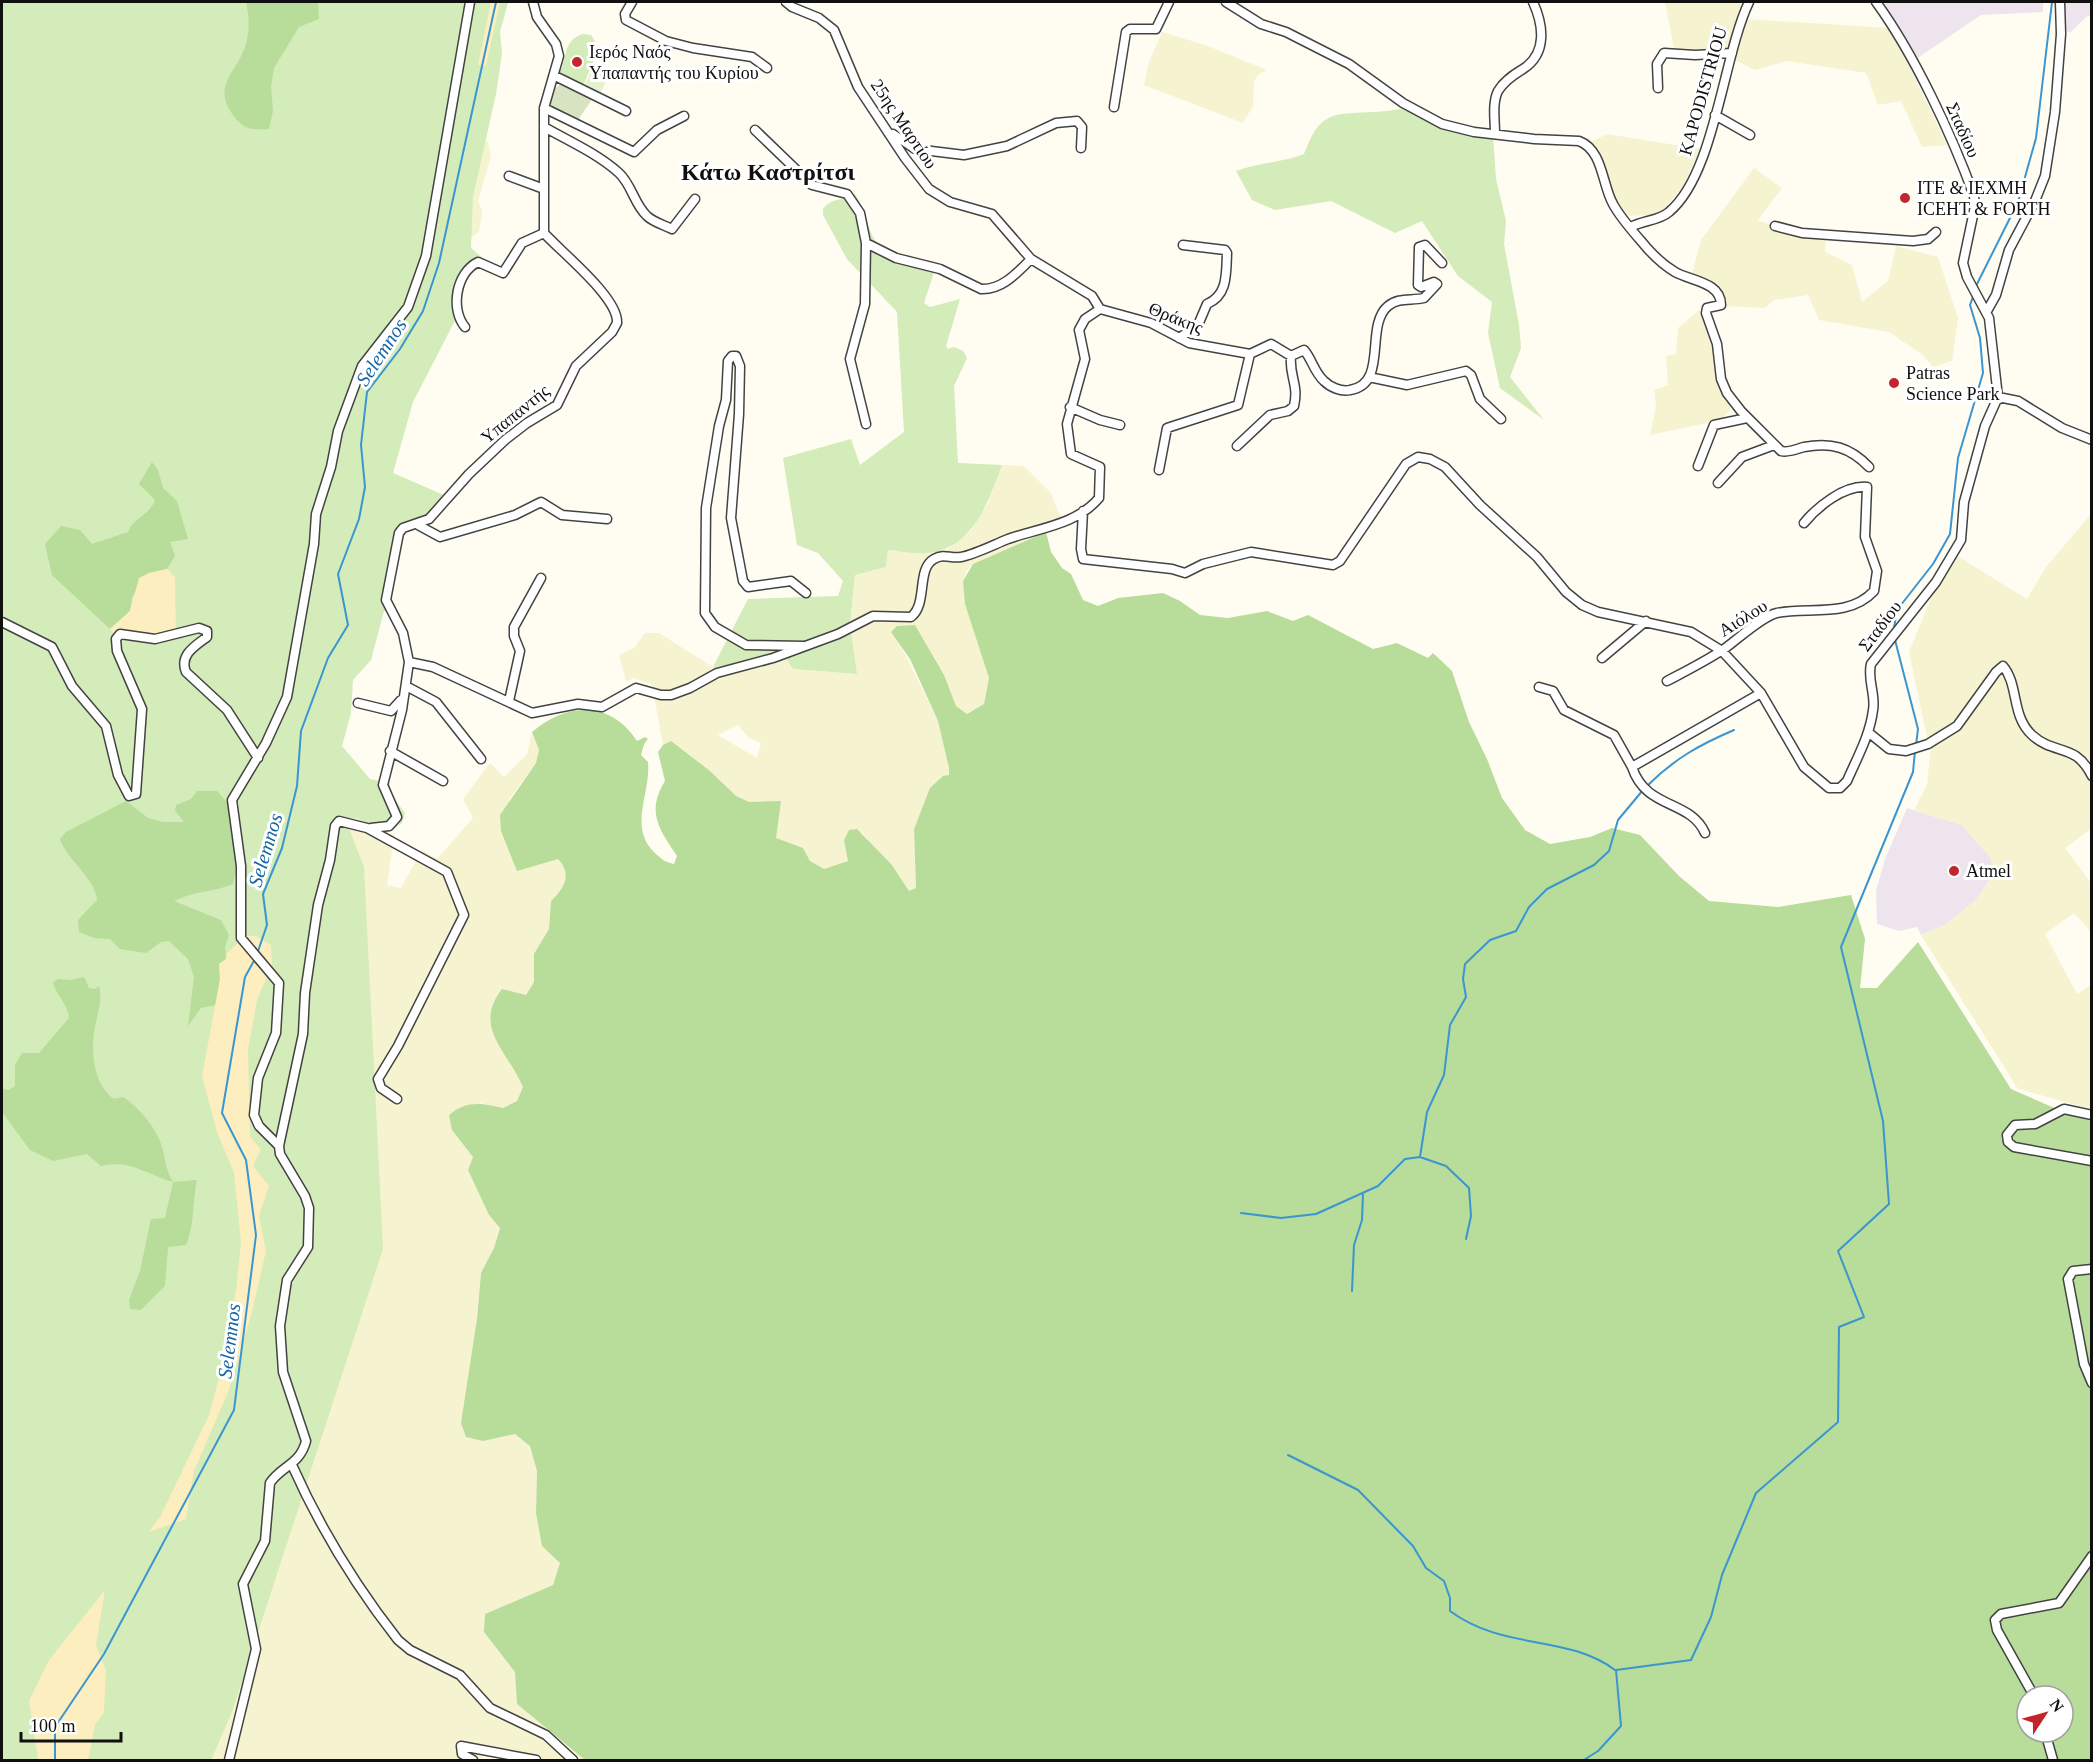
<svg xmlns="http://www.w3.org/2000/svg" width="2093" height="1762" font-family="'Times New Roman',serif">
<rect width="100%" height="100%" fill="#fffcf2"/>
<path fill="#ede4ee" d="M 1880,2 L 2043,2 L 2043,12 L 1981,15 L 1916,59 L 1904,35 Z
M 2063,2 L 2091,2 L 2091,15 L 2086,17 L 2070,33 L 2065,30 Z
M 1907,808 L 1962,825 L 1991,858 L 1994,874 L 1975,901 L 1945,925 L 1921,935 L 1917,927 L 1899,931 L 1877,924 L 1876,891 L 1885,859 Z"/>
<path fill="#f6f3d1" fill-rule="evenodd" d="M 1665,2 L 1745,2 L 1728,49 L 1696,52 L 1674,49 Z
M 1745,19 L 1891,28 L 1947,145 L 1922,147 L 1901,101 L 1878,105 L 1866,73 L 1787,61 L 1755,70 L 1735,60 L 1737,37 Z
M 1162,32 L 1205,45 L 1267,70 L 1259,74 L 1254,81 L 1253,106 L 1243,123 L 1144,85 L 1149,62 Z
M 1607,134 L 1700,149 L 1683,186 L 1665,208 L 1655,215 L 1624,216 L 1614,202 L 1609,182 L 1591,142 Z
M 483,139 L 488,142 L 491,156 L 478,201 L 482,211 L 479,232 L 470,238 L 469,223 Z
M 1754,168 L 1782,188 L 1758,220 L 1792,233 L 1826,237 L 1825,252 L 1852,265 L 1862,302 L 1888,281 L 1896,246 L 1938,257 L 1958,318 L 1952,361 L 1933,367 L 1923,355 L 1889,332 L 1819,320 L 1808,295 L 1774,300 L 1765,308 L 1724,306 L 1719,291 L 1691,277 L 1701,240 Z
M 1699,310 L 1715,350 L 1717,377 L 1722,394 L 1731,408 L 1722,420 L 1650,435 L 1656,406 L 1654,390 L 1668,385 L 1666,356 L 1676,354 L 1678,328 Z
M 1002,465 L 1024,466 L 1051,493 L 1058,512 L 1068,523 L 973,564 L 967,570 L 963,581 L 989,678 L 984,704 L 967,714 L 956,706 L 944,675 L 915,625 L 898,640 L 938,721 L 949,768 L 949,776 L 943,776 L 925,802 L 914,829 L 916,889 L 909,891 L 892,865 L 879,854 L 862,832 L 848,861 L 824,869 L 810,861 L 803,848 L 776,838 L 749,802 L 735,796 L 710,771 L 671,742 L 663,745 L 652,685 L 634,678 L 626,681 L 619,655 L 634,648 L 645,633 L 659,633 L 713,667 L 785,657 L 793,669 L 857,674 L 850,624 L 855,575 L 886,567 L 888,550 L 926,553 L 948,549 L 970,532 L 988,503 ZM 738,725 L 749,738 L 761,743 L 757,758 L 718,735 Z
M 2091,514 L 2091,773 L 2086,763 L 2032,734 L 2020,714 L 2002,664 L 1955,726 L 1928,742 L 1909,652 L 1937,584 L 1956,555 L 2027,599 L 2046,567 Z
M 2002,671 L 2031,736 L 2076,756 L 2091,779 L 2091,829 L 2065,848 L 2091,883 L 2091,932 L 2074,913 L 2045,934 L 2077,994 L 2091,985 L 2091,1109 L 2018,1089 L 1921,935 L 1945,925 L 1975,901 L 1994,874 L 1991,858 L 1962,825 L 1914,811 L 1927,785 L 1931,746 L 1959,729 L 1996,673 Z
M 532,732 L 539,750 L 536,763 L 510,798 L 501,831 L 506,841 L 558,859 L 565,866 L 567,877 L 563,889 L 551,901 L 549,929 L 535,954 L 534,982 L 496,1040 L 515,1068 L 523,1087 L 517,1101 L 503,1108 L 480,1103 L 464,1145 L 473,1157 L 468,1170 L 489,1215 L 500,1227 L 494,1248 L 481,1273 L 477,1319 L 483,1441 L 515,1434 L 530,1446 L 537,1471 L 536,1513 L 560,1563 L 553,1585 L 485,1614 L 515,1672 L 517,1704 L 585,1760 L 509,1760 L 477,1754 L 485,1760 L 114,1760 L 336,817 L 356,818 L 394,835 L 387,885 L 401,888 L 422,850 L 437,859 L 473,818 L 463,799 L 490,763 L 504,777 L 527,754 Z"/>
<path fill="#d4ebba" d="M 2,2 L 517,2 L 508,3 L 500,32 L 502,53 L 496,94 L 473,197 L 471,248 L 486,261 C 466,268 460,289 461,309 L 413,402 L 393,473 L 453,499 L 428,526 L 407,530 C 397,547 388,592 394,610 L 384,611 L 371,660 L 353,680 L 351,713 L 342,746 L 370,779 L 390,783 L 390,793 L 405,813 L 402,823 L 388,832 L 356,818 L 345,818 L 364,867 L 383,1249 L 232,1712 L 211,1760 L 2,1760 Z
M 583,34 L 591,35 L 599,48 L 583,86 L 560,72 C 568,56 563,40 583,34 Z
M 1402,108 L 1436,124 L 1493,135 L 1496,179 L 1506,221 L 1504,244 L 1519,325 L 1521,348 L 1510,377 L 1544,420 L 1500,388 L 1488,333 L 1492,302 L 1458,276 L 1422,221 L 1395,233 L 1331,201 L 1275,210 L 1252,200 L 1236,171 C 1259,162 1281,163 1304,154 C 1309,142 1314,126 1327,119 C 1342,109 1382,115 1402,108 Z
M 855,194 C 864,207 866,222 873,237 C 883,257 919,257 937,263 L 924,303 L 930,307 L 960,299 L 946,346 L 948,349 L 954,347 L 963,351 L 967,358 L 954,386 L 958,463 L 1002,465 C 988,503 972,551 925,553 C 913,554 900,551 888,550 L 886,567 L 855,575 L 850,624 L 857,674 L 793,669 L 785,657 L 713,667 L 748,599 L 838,596 L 843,581 L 818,553 L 797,545 L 783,458 L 851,439 L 860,465 L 904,432 L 897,312 L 847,259 L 823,215 L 823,209 C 832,197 844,201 855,194 Z"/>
<path fill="#b8dc99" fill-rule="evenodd" d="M 246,2 L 318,2 L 319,19 L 299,27 L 274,68 L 271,86 L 273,111 L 269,129 C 252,130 244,130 233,115 C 211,85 238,72 246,44 C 250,30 249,15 246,2 Z
M 152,462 L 158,470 L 163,488 L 177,501 L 188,539 L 170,542 L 175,556 L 167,569 L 149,573 L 132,597 L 130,611 L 110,629 L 52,575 L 45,544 L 61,526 L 80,530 L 92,544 L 128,532 C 133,518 150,515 155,500 L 139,484 Z
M 1046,532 L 1051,552 L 1062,568 L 1071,574 L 1083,600 L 1098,606 L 1118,598 L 1163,593 L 1180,601 L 1200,615 L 1228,618 L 1267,611 L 1293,621 L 1308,615 L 1373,649 L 1397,643 L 1428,658 L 1433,653 L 1452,671 L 1469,722 L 1487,759 L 1502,798 L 1525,830 L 1550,844 L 1590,837 L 1612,828 L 1640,835 L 1679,876 L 1709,901 L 1778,907 L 1851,895 L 1865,939 L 1860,988 L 1877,988 L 1918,942 L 2011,1089 L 2068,1114 L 2091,1121 L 2091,1760 L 585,1760 L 517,1704 L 515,1672 L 484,1632 L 485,1614 L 553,1585 L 560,1563 L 542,1546 L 536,1513 L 537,1471 L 530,1446 L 515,1434 L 483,1441 L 466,1437 L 461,1423 L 477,1319 L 481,1273 L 494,1248 L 500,1228 L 489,1215 L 468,1170 L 473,1157 L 452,1130 L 449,1115 C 466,1100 483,1103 503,1108 L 517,1101 L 523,1087 C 508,1051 472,1028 502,989 L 526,995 L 534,982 L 534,954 L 549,929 L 551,901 C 564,888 573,875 558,859 L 517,871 L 501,831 L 500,815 L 536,763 L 539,750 L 532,732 C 567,703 609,699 637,741 L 645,737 L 648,739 L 644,744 L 641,755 L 648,762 C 651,794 628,826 654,852 C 661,859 665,862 674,864 L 677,856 C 659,829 646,812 665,781 L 658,752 L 663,745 L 671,741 L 710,771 L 736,796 L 749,802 L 781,801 L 776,838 L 803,848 L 810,861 L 824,869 L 848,861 L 844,840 L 849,830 L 857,829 L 892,865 L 909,891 L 916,888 L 914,829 L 930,788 L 943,776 L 949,775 L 949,768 L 938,721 L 910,659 L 891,632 L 897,626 L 915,625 L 944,675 L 956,706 L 967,714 L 984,704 L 989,678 L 965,604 L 963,581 L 973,564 ZM 2027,1696 L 2063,1696 L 2063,1732 L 2027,1732 Z
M 197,791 L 217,791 L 229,805 L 237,865 L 233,884 C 214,892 194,891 174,901 L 221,920 L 229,935 L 225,947 L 226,959 L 219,964 L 220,979 L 216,1005 L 201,1008 L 188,1026 L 194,977 L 188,959 L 169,941 L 161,942 L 146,953 L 120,949 L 110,939 L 94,938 L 79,932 L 78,920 L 97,900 C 96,879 67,860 60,839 L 66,832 L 126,801 L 148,818 L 163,822 L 184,822 L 175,811 L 176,805 L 191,799 Z
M 84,977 L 89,988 L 95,989 L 99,986 C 103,1003 97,1014 94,1031 C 91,1055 94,1085 114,1099 L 123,1097 C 140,1108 158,1130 163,1150 C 166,1163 166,1170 173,1182 L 197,1180 C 192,1204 195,1223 186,1245 L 168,1247 L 165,1286 L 141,1310 L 130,1309 L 129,1300 L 140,1271 L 151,1219 L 165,1218 L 173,1182 C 146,1174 130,1159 101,1166 L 87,1154 L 53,1161 L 30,1150 L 2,1112 L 2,1089 L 9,1090 L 15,1086 L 15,1065 L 22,1053 L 39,1053 L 69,1018 C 68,1004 57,996 53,983 L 58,979 L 71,980 Z"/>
<path fill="#fceebe" d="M 491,2 L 500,2 L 486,66 L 478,65 Z
M 167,569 L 175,577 L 176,638 L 141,643 L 125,637 L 119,639 L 110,629 L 130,611 L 139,578 L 149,573 Z
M 246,936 L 256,936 L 271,945 L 272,965 L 257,1000 L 248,1050 L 250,1137 L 261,1149 L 253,1166 L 269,1186 L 259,1216 L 266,1251 L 252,1312 L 229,1390 L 194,1471 L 186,1519 L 149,1532 L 161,1515 L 209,1415 L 226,1352 L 236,1290 L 241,1242 L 234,1173 L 217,1132 L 202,1076 L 220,979 L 219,964 L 226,959 L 227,953 Z
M 105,1590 L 96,1645 L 106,1670 L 104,1712 L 95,1725 L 88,1760 L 38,1760 L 29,1701 L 49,1660 Z"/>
<path fill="#d8e3c2" d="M 562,83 L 593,98 L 578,120 L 549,105 L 553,90 Z"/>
<path fill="#e5f2cd" d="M 595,64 L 611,71 L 600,94 L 584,86 Z"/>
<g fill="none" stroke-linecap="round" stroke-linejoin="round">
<path stroke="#3b95d0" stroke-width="2" d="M 1976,286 L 2018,202 L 2036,138 L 2052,2
M 1894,628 L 1897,610 L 1933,564 L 1950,534 L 1958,458 L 1983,373 L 1980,338 L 1970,305 L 1974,294
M 1895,640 L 1918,729 L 1916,745
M 1647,786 C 1674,759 1699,745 1734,730
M 257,954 L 267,925 L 263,894 L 282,848 L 297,786 L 301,731 L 328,658 L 348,625 L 338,574 L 359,519 L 365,487 L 361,445 L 367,392 L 400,349 L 423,311 L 439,263 L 496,2
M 1420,1157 L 1427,1112 L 1444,1075 L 1450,1025 L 1466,997 L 1463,979 L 1465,964 L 1490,940 L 1516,931 L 1529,907 L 1547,889 L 1594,865 L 1609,851 L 1618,820 L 1643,790
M 1241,1213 L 1281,1218 L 1316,1214 L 1378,1186 L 1405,1159 L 1420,1157 L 1446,1166 L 1469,1188 L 1471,1216 L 1466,1239
M 1352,1291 L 1354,1245 L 1362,1220 L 1363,1194
M 1288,1455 L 1358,1490 L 1413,1546 L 1426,1568 L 1444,1581 L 1450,1598 L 1450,1611 C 1504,1651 1567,1634 1615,1670
M 55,1760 L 55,1727 L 104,1654 L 234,1410 L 256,1235 L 246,1160 L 222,1113 L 245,977 L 255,959
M 1584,1760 L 1598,1751 L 1621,1726 L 1616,1670 L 1691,1660 L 1711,1617 L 1722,1575 L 1756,1493 L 1838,1422 L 1839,1327 L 1864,1317 L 1838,1251 L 1889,1204 L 1883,1121 L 1841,947 L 1913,772 L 1915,751"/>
<defs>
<path id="minor" d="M 632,2 L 625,14 L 626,20 L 666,41 L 693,48 L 752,57 L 767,68
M 786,2 L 792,7 L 819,18 L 834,30 L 858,87 L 905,158 L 929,189 L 950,202 L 992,214 L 1031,259 L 1092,296 L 1100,309
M 1226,2 L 1261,24 L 1286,32 L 1349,64 L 1403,103 L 1442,124 L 1474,132 L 1534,139 L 1579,141 C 1603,150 1602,185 1613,204 C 1621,219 1636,235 1647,248 C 1655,257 1665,266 1675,272 C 1691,281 1721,282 1721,305 L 1707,308 L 1706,313 L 1717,344 L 1721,379 L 1727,393 L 1741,411 L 1781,451 C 1789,453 1796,449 1804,447 C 1831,442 1850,447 1869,467
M 555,76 L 626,111
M 1658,88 L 1657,64 L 1664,53 L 1695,55 L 1732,53
M 1114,107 L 1126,32 L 1130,29 L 1156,29 L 1169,2
M 544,108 L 634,152 L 657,130 L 684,116
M 1715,115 L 1750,135
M 544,127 C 569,141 598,154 619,173 C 632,185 634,204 647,216 C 653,222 664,225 672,229 L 695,199
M 755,130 L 812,185 L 847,194 L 860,213 L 866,243 L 896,258 L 940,269 L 981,289 C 1002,290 1017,273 1031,259
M 1495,133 C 1495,120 1492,103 1498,91 C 1504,81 1513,75 1523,69 C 1548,53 1543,24 1533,2
M 893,134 L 915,149 L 964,155 L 1007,146 L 1056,123 L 1077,121 L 1082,127 L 1081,148
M 509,176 L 544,189
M 1775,226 L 1802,233 L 1913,241 L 1928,239 L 1936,232
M 1631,227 C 1643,220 1659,221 1669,212 C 1715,174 1723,56 1749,2
M 1100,309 L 1151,323 L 1189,343 L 1250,354 L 1238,405 L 1167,428 L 1159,470
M 1987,311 L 1996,295 L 2009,250 L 2035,201 L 2045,176 L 2055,112 L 2061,34 L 2060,2
M 465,327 C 450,309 456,273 478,262 L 503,273 L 522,243 L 544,233
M 1179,338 L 1198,325 L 1207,304 C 1228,295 1226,274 1227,253 L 1225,250 L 1183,245
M 1250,354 L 1271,344 L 1291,356 L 1304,350 C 1312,359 1314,372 1324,381 C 1330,387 1341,392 1350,390 C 1389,384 1364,326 1388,306 C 1399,297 1411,301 1424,298 L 1437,284 L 1434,282 L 1421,287 L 1418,285 L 1419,247 L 1425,245 L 1442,263
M 1369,377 L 1407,385 L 1466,371 L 1471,375 L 1480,399 L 1501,419
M 1998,397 L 2018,401 L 2062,428 L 2092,440
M 1070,407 L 1100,420 L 1120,425
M 866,424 L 850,359 L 865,304 L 866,243
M 1237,446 L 1270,415 L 1288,411 L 1294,406 C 1299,384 1289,377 1291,356
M 1698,466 L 1714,425 L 1747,418
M 1718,483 L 1742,457 L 1774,445
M 1083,511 L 1081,549 L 1083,559 L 1172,569 L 1185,573 L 1203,564 L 1251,552 L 1333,565 L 1340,561 L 1406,464 L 1418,457 L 1430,459 L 1445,467 L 1480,505 L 1537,557 L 1566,592 L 1582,605 L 1598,612 L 1691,632 L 1722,651 L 1761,693 L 1804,767 L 1829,788 L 1840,788 L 1847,781 C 1857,758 1870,735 1873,710 C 1876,695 1867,679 1871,664 L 1936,582 L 1961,540 L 1964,502 L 1985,426 L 1998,397 L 1989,318 L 1967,277 L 1963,263 L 1975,206 L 1974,196 C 1952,135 1914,54 1876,2
M 418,525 L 440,537 L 515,515 L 541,502 L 562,515 L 607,519
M 2,622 L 52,647 L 72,686 L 106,726 L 118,775 L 129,796 L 136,794 L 142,709 L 117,651 L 116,639 L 120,634 L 155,639 L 199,628 L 207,631 L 207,637 C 195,646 179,655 186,672 L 227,710 L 258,758
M 804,646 L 746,645 L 715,627 L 705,613 L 706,508 L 719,426 L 726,400 L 728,361 L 732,356 L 736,356 L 740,366 L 739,414 L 731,518 L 743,581 L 748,587 L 791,581 L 806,593
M 1602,658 L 1646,621
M 409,662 L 433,667 L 532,713 L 578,704 L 602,707 L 636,688 L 661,695 L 671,695 L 690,688 L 717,673 L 773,658 L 838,634 L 873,616 L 911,617 C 928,604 916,569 934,559 C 945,553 950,559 961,557 C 976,554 993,545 1008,539 C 1039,528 1076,525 1099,498 L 1100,467 L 1071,454 L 1067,424 L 1085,359 L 1079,330 L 1085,319 L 1100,309
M 1667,681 C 1686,671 1706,661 1724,649 C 1737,640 1762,616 1777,613 C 1807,606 1848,619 1874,591 L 1877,571 L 1865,537 L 1867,487 C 1844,485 1817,507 1804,523
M 406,686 L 436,702 L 481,759
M 1539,687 L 1553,691 L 1564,710 L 1614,735 L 1632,767
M 509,701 L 520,651 L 514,636 L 514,627 L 541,578
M 358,703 L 391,711 L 401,700
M 1868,732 L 1889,749 L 1906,751 L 1928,744 L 1957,726 L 1996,672 L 2003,666 C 2019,685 2011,716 2032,735 C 2055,756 2075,742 2092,776
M 390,751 L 443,781
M 371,828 L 389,826 L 397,817 L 383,785 L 402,710 L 409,662 L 403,633 L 386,600 L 399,533 L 403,528 L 429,519 L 469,474 L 505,440 L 527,423 L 557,405 L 576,366 L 612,332 L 617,323 C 619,298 561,252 544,233 L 544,108 L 559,56 L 556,44 L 537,17 L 533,2
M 1705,833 C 1690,799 1646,810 1632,767 L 1761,693
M 2092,1115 L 2064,1109 L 2035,1124 L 2015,1125 L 2007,1135 L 2008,1142 L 2014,1147 L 2092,1161
M 279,1146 L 259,1126 L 254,1115 L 258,1078 L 276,1033 L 279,983 L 241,938 L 241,866 L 232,800 L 266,743 L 287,697 L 314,544 L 316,514 L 331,467 L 338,431 L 362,366 L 408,307 L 426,256 L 470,2
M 2092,1269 L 2073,1271 L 2068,1279 L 2084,1364 L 2092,1383
M 292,1465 C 321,1530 354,1584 398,1640 L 410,1650 L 460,1675 L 490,1708 L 546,1735 L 573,1760
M 2034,1696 L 1997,1630 L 1995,1620 L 2001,1614 L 2059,1603 L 2092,1556
M 2045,1732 L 2053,1760
M 229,1760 L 256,1649 L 243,1584 L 265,1541 L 270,1483 C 281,1466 300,1465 306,1441 L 283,1372 L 280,1326 L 287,1280 L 308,1247 L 309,1208 L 305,1196 L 280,1154 L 279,1146 L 303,1034 L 305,993 L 318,905 L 330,860 L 335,826 L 339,821 L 367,828 L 447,872 L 464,915 L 398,1046 L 378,1079 L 381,1088 L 397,1099
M 473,1760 L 462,1754 L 461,1746 L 536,1760"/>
</defs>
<use href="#minor" stroke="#434343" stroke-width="11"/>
<use href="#minor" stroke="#fff" stroke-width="8"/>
</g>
<g fill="#c4242c" stroke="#fff" stroke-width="2">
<circle cx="577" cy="62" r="6"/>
<circle cx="1905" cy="198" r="6"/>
<circle cx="1894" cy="383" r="6"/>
<circle cx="1954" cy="871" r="6"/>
</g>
<g text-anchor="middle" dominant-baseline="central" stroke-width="6" stroke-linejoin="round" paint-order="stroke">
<g font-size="18" fill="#101010" stroke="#fff" text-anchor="start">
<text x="589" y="52">Ιερός Ναός<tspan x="589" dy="21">Υπαπαντής του Κυρίου</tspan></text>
<text x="1917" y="188">ΙΤΕ &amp; ΙΕΧΜΗ<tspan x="1917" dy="21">ICEHT &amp; FORTH</tspan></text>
<text x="1906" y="373">Patras<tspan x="1906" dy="21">Science Park</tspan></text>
<text x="1966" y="871">Atmel</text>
</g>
<g font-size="18" fill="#101010" stroke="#fff">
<text transform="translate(1703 91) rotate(-74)">KAPODISTRIOU</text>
<text transform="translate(904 124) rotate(56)">25ης Μαρτίου</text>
<text transform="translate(1963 130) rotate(66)">Σταδίου</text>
<text transform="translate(1176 318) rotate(22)">Θράκης</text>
<text transform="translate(515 414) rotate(-39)">Υπαπαντής</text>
<text transform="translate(1743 618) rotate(-32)">Αιόλου</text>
<text transform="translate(1880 626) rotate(-53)">Σταδίου</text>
</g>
<g font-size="20" font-style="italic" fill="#1567a5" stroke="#fff">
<text transform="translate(381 352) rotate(-57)">Selemnos</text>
<text transform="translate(265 850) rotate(-73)">Selemnos</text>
<text transform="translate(229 1341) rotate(-83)">Selemnos</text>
</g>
<g font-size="24" font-weight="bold" fill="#101010" stroke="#fff">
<text x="768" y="172">Κάτω Καστρίτσι</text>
</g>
</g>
<rect width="2093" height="1762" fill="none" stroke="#101010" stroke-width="6"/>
<g transform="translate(2045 1714) rotate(54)"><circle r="28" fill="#ffffff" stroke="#9f9f9f" stroke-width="1.5"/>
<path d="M0-4.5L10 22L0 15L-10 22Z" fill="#c4242c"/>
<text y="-9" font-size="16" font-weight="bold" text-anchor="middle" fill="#101010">N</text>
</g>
<path d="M21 1732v9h100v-9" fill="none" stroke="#101010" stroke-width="3"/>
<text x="30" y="1732" font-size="18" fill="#101010" stroke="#ffffff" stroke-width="4.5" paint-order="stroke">100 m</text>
</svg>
